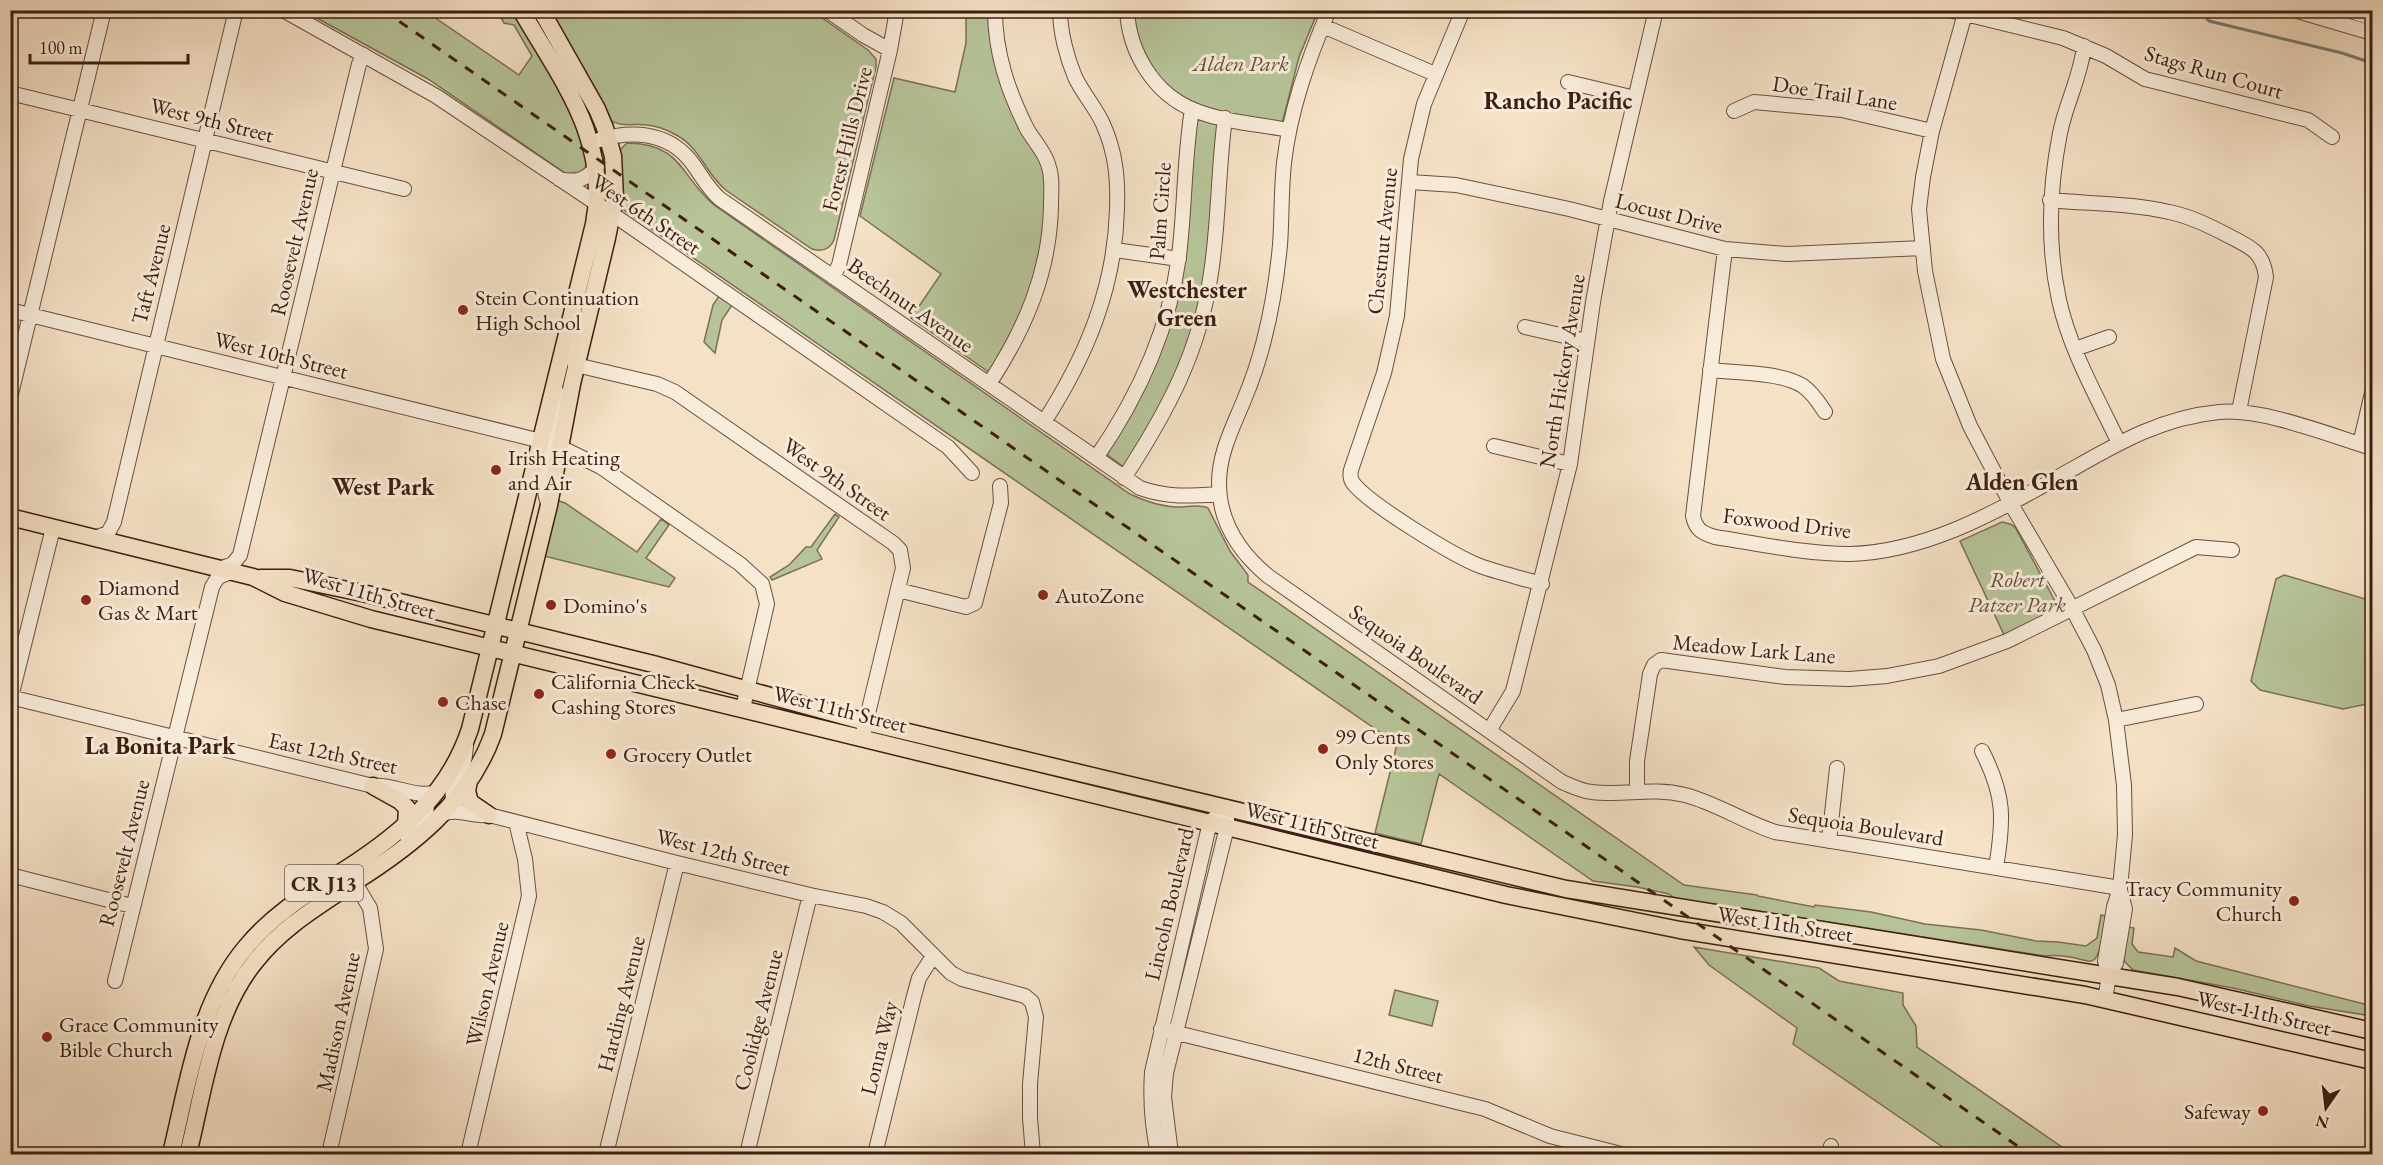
<svg xmlns="http://www.w3.org/2000/svg" width="2383" height="1165" font-family="'EB Garamond',serif">
<rect width="100%" height="100%" fill="#f5e1c6"/>
<filter id="stains"><feTurbulence type="fractalNoise" baseFrequency=".00333" numOctaves="4"/><feColorMatrix values="0 0 0 0 .2 0 0 0 0 .09 0 0 0 0 .02 0 0 0 .5 -.17"/></filter>
<radialGradient id="worn" r=".72"><stop offset=".6" stop-color="#630" stop-opacity="0"/><stop offset="1" stop-color="#630" stop-opacity=".3"/></radialGradient>
<path fill="#b7c499" stroke="#7a7055" stroke-width="1.5" d="M 304,11 L 425,11 L 519,75 L 532,56 L 514,25 L 504,23 L 497,11 L 514,11 L 574,116 L 588,162 C 585,173 576,177 565,173 L 428,79 Z
M 549,11 L 812,11 L 868,50 L 876,59 L 876,67 L 834,240 C 830,249 822,252 812,249 L 727,191 C 707,176 700,148 678,136 C 668,130 657,126 647,125 C 634,123 621,128 610,120 Z
M 966,11 L 990,11 L 1046,174 L 1044,241 L 1027,306 L 990,373 L 911,318 L 941,274 L 860,216 L 894,78 L 955,92 L 966,43 Z
M 1132,11 L 1318,11 L 1299,57 L 1282,124 C 1234,115 1180,111 1151,66 C 1147,60 1142,54 1140,47 C 1136,35 1134,22 1132,11 Z
M 1198,117 L 1218,124 L 1211,229 L 1201,300 L 1177,378 L 1125,468 L 1105,453 L 1131,415 L 1156,364 L 1195,120 Z
M 627,143 C 683,144 679,175 714,205 L 1130,494 C 1145,501 1161,507 1178,507 C 1188,507 1199,504 1208,508 L 1230,551 L 1248,575 L 1248,582 L 1684,885 L 1757,895 L 1758,896 L 1814,907 L 1815,905 L 1871,912 L 1925,924 L 1981,930 L 2036,941 L 2058,942 L 2086,946 L 2097,938 L 2101,915 L 2106,916 C 2095,988 2094,951 2045,956 L 1674,898 L 1669,894 L 1637,887 L 1593,881 L 1439,774 L 1421,844 L 1375,833 L 1397,744 L 621,208 L 620,150 Z
M 719,296 L 732,305 L 722,320 L 715,353 L 704,342 L 713,305 Z
M 556,500 L 565,503 L 637,552 L 661,519 L 669,525 L 646,558 L 675,578 L 669,587 L 544,556 Z
M 835,514 L 839,517 L 817,550 L 822,559 L 772,580 L 770,577 L 789,565 L 806,547 L 811,547 Z
M 2002,522 L 2010,524 L 2015,527 L 2055,601 L 2051,612 L 2005,637 L 1960,541 Z
M 2284,575 L 2372,601 L 2372,703 L 2343,709 L 2260,690 L 2251,681 L 2276,579 Z
M 2128,927 L 2134,928 L 2132,944 L 2138,952 L 2173,957 L 2175,948 L 2196,961 L 2372,1006 L 2372,1016 L 2309,1006 L 2233,988 L 2133,970 L 2124,961 Z
M 1694,947 L 1819,968 L 1839,981 L 1903,993 L 1903,1005 L 1916,1026 L 1917,1047 L 2072,1154 L 1953,1154 L 1793,1044 L 1797,1028 L 1709,965 Z
M 1395,990 L 1438,1001 L 1432,1026 L 1389,1015 Z"/>
<g fill="none" stroke-linecap="round" stroke-linejoin="round">
<path stroke="#777c76" stroke-width="3" d="M 2199,10 L 2209,21 L 2342,53 L 2372,63"/>
<defs>
<path id="minor" d="M 283,10 L 436,96 L 624,222 L 948,447 L 972,473
M 827,10 L 863,35 L 890,50
M 1127,10 C 1129,52 1154,94 1194,110 C 1223,122 1258,124 1289,130
M 1329,10 C 1308,60 1290,110 1284,163 C 1281,191 1282,218 1280,245 C 1277,277 1272,309 1264,340 C 1259,360 1252,381 1244,400 C 1233,427 1219,453 1219,483 C 1219,522 1239,552 1268,576 L 1562,782 C 1572,786 1581,791 1592,792 C 1624,796 1651,787 1685,795 C 1716,803 1744,822 1775,832 L 2120,888
M 1463,10 L 1424,104 L 1411,159 L 1397,316 L 1384,373 L 1351,470 C 1350,475 1350,479 1353,483 C 1369,504 1454,556 1480,566 C 1500,573 1521,578 1542,584
M 1949,10 L 2063,38 L 2106,56 L 2145,79 L 2308,120 L 2332,137
M 1966,10 L 1932,131 L 1923,177 L 1919,209 L 1925,271 L 1943,359 L 1970,426 L 2011,504 L 2072,608 L 2094,650 L 2108,685 L 2116,720 L 2124,785 L 2125,835 L 2120,888 L 2114,907 L 2105,961 L 2109,976
M 2294,10 L 2372,33
M 2347,10 L 2372,18
M 1323,26 L 1435,74
M 2084,46 C 2081,76 2066,103 2060,133 C 2049,189 2047,244 2059,300 C 2070,350 2097,397 2119,443
M 1568,82 L 1635,98
M 10,93 L 404,189
M 1734,111 L 1754,102 L 1842,110 L 1932,131
M 599,140 C 631,130 666,132 689,159 C 700,172 706,187 720,199 L 1140,488 C 1168,498 1191,496 1219,494
M 559,179 C 577,183 585,180 597,167
M 1410,182 L 1456,185 L 1569,209 L 1725,249 L 1787,254 L 1923,248
M 2050,200 C 2090,204 2130,203 2169,212 C 2190,216 2210,226 2229,236 C 2250,247 2263,251 2266,277 L 2239,411
M 1725,249 L 1693,516 C 1696,530 1702,533 1715,537 C 1760,544 1805,554 1850,554 C 1923,552 1991,515 2053,480 C 2107,450 2155,418 2219,412 C 2263,408 2329,435 2372,448
M 1115,250 L 1179,259
M 833,277 L 839,265 L 890,50 L 897,10
M 10,310 L 541,441 C 556,458 537,481 549,505
M 578,325 L 571,357 L 576,365 L 657,384 L 675,392 L 893,543 L 900,550 L 903,568 L 864,730
M 1525,327 L 1587,341
M 2075,349 L 2109,337
M 1710,370 C 1737,373 1781,372 1803,386 C 1813,393 1819,403 1825,412
M 989,384 C 1025,329 1050,272 1051,205 C 1051,191 1053,177 1048,164 C 1044,151 1034,141 1027,129 C 1008,91 995,53 995,10
M 555,388 L 559,400 L 553,436 L 560,447 L 601,467 L 740,564 L 762,584 L 767,604 L 743,708
M 10,398 L 104,10
M 1044,422 C 1086,357 1115,288 1117,209 C 1118,179 1116,153 1103,124 C 1096,108 1083,94 1075,77 C 1067,58 1060,32 1060,10
M 2360,444 L 2372,393
M 1494,446 L 1570,464
M 1096,458 C 1138,397 1169,331 1179,256 C 1185,207 1184,159 1192,109
M 1124,478 C 1167,412 1200,351 1211,273 C 1219,222 1218,170 1225,118
M 95,538 L 108,533 L 114,522 L 236,10
M 219,569 L 233,564 L 240,555 L 359,64 L 364,55
M 898,590 L 966,607 L 975,603 L 1001,503 L 1000,486
M 10,697 L 373,786 C 395,784 416,799 437,792
M 10,701 L 53,528
M 2116,720 L 2196,704
M 1489,731 L 1513,691 L 1570,464 L 1593,302 L 1611,201 L 1656,10
M 1982,751 C 2005,796 2004,819 1996,868
M 1637,790 L 1637,761 L 1650,674 L 1654,665 L 1661,660 L 1785,677 L 1849,679 L 1887,676 L 1939,666 L 2007,641 L 2196,547 L 2232,550
M 456,807 C 447,789 458,783 463,766 C 465,760 465,753 466,746
M 441,815 C 456,807 473,817 489,815 L 677,863 L 810,895 L 866,906 L 883,912 L 901,923 L 951,973 L 962,979 L 1025,996 L 1032,1002 L 1036,1017 L 1030,1084 L 1030,1118 L 1033,1154
M 407,836 C 419,825 431,817 425,800
M 1829,841 L 1837,768
M 10,875 L 132,906
M 115,981 L 212,587 L 218,577 L 231,572
M 2105,999 L 2109,976 L 2116,963 L 2125,909 L 2120,890
M 1161,1029 L 1485,1109 L 1550,1136 L 1621,1154
M 329,1154 L 376,949 L 370,908 L 349,873
M 468,1154 L 529,896 L 525,859 L 516,822
M 606,1154 L 677,863
M 747,1154 L 810,895
M 875,1154 L 914,996 L 919,978 L 933,956
M 1158,1154 C 1152,1126 1150,1101 1152,1072 L 1210,822 L 1226,807
M 1171,1154 L 1164,1097 L 1166,1073 L 1227,827 L 1227,818
M 1829,1154 L 1831,1146"/>
<path id="major" d="M 10,517 L 253,577 L 285,593 L 371,619 L 1506,895 L 1680,930 L 2085,995 L 2372,1061
M 260,578 L 290,578 L 367,594 L 653,664 L 866,722 L 1566,889 L 2178,987 L 2372,1031
M 469,781 L 467,791 L 470,802 L 489,815
M 373,786 L 400,801 L 407,808 L 406,826
M 171,1154 C 188,1084 198,1004 246,947 C 274,913 310,892 346,869 C 402,833 449,793 470,729 L 594,224 C 610,139 561,80 521,10
M 188,1154 C 204,1090 212,1016 254,963 C 281,928 317,907 353,883 C 412,846 469,802 493,734 L 549,505 L 572,384 L 607,238 L 615,198 L 613,156 L 605,128 L 597,109 L 541,10"/>
</defs>
<use href="#minor" stroke="#6b4e3e" stroke-width="16"/>
<use href="#major" stroke="#3d1d11" stroke-width="19"/>
<use href="#minor" stroke="#f8ecda" stroke-width="14"/>
<use href="#major" stroke="#f5e1c6" stroke-width="16"/>
<path stroke="#3d1d11" stroke-width="3" stroke-dasharray="10 10" stroke-linecap="butt" d="M 383,10 L 2029,1154"/>
</g>
<g fill="#8f2418" stroke="#f8ecda" stroke-width="2">
<circle cx="463" cy="310" r="6"/>
<circle cx="496" cy="470" r="6"/>
<circle cx="1043" cy="595" r="6"/>
<circle cx="86" cy="600" r="6"/>
<circle cx="551" cy="605" r="6"/>
<circle cx="539" cy="694" r="6"/>
<circle cx="443" cy="702" r="6"/>
<circle cx="1323" cy="749" r="6"/>
<circle cx="611" cy="754" r="6"/>
<circle cx="2294" cy="901" r="6"/>
<circle cx="47" cy="1037" r="6"/>
<circle cx="2263" cy="1111" r="6"/>
</g>
<g text-anchor="middle" dominant-baseline="central" stroke-width="6" stroke-linejoin="round" paint-order="stroke">
<rect fill="#f8ecda" stroke="#755b4d" stroke-width="1.5" x="285" y="865" width="78" height="36" rx="4.5"/>
<g font-size="21" font-weight="bold" fill="#3d1d11">
<text x="324" y="883">CR J13</text>
</g>
<g font-size="22" font-style="italic" fill="#624f3a" stroke="#f8ecda">
<text x="1241" y="63">Alden Park</text>
<text x="2017" y="579">Robert<tspan x="2017" dy="25">Patzer Park</tspan></text>
</g>
<g font-size="22" fill="#3d1d11" stroke="#f8ecda">
<text transform="translate(2214 72) rotate(16)">Stags Run Court</text>
<text transform="translate(1835 93) rotate(9)">Doe Trail Lane</text>
<text transform="translate(212 120) rotate(14)">West 9th Street</text>
<text transform="translate(847 139) rotate(-76)">Forest Hills Drive</text>
<text transform="translate(1160 211) rotate(-86)">Palm Circle</text>
<text transform="translate(1669 213) rotate(14)">Locust Drive</text>
<text transform="translate(646 214) rotate(34)">West 6th Street</text>
<text transform="translate(1382 241) rotate(-84)">Chestnut Avenue</text>
<text transform="translate(294 242) rotate(-77)">Roosevelt Avenue</text>
<text transform="translate(151 274) rotate(-76)">Taft Avenue</text>
<text transform="translate(911 305) rotate(35)">Beechnut Avenue</text>
<text transform="translate(281 355) rotate(14)">West 10th Street</text>
<text transform="translate(1562 371) rotate(-81)">North Hickory Avenue</text>
<text transform="translate(837 479) rotate(35)">West 9th Street</text>
<text transform="translate(1787 523) rotate(7)">Foxwood Drive</text>
<text transform="translate(369 593) rotate(16)">West 11th Street</text>
<text transform="translate(1754 649) rotate(5)">Meadow Lark Lane</text>
<text transform="translate(1416 654) rotate(35)">Sequoia Boulevard</text>
<text transform="translate(840 709) rotate(14)">West 11th Street</text>
<text transform="translate(333 753) rotate(12)">East 12th Street</text>
<text transform="translate(1312 825) rotate(14)">West 11th Street</text>
<text transform="translate(1866 826) rotate(9)">Sequoia Boulevard</text>
<text transform="translate(723 852) rotate(14)">West 12th Street</text>
<text transform="translate(124 853) rotate(-76)">Roosevelt Avenue</text>
<text transform="translate(1169 904) rotate(-77)">Lincoln Boulevard</text>
<text transform="translate(1785 924) rotate(9)">West 11th Street</text>
<text transform="translate(487 984) rotate(-77)">Wilson Avenue</text>
<text transform="translate(621 1004) rotate(-76)">Harding Avenue</text>
<text transform="translate(2264 1013) rotate(13)">West 11th Street</text>
<text transform="translate(758 1020) rotate(-76)">Coolidge Avenue</text>
<text transform="translate(338 1022) rotate(-78)">Madison Avenue</text>
<text transform="translate(879 1048) rotate(-76)">Lonna Way</text>
<text transform="translate(1398 1065) rotate(14)">12th Street</text>
</g>
<g font-size="22" fill="#3d1d11" stroke="#f8ecda" text-anchor="start">
<text x="475" y="297">Stein Continuation<tspan x="475" dy="25">High School</tspan></text>
<text x="508" y="457">Irish Heating<tspan x="508" dy="25">and Air</tspan></text>
<text x="98" y="587">Diamond<tspan x="98" dy="25">Gas &amp; Mart</tspan></text>
<text x="1055" y="595">AutoZone</text>
<text x="563" y="605">Domino's</text>
<text x="551" y="681">California Check<tspan x="551" dy="25">Cashing Stores</tspan></text>
<text x="455" y="702">Chase</text>
<text x="1335" y="736">99 Cents<tspan x="1335" dy="25">Only Stores</tspan></text>
<text x="623" y="754">Grocery Outlet</text>
<text x="2282" y="888" text-anchor="end">Tracy Community<tspan x="2282" dy="25">Church</tspan></text>
<text x="59" y="1024">Grace Community<tspan x="59" dy="25">Bible Church</tspan></text>
<text x="2251" y="1111" text-anchor="end">Safeway</text>
</g>
<g font-size="24" font-weight="bold" fill="#3d1d11" stroke="#f8ecda">
<text x="1558" y="100">Rancho Pacific</text>
<text x="1187" y="289">Westchester<tspan x="1187" dy="28">Green</tspan></text>
<text x="2022" y="481">Alden Glen</text>
<text x="383" y="486">West Park</text>
<text x="160" y="745">La Bonita Park</text>
</g>
</g>
<rect width="2383" height="1165" fill="none" stroke="#f5e1c6" stroke-width="36"/>
<rect x="12" y="12" width="2359" height="1141" fill="none" stroke="#3d1d11" stroke-width="3"/>
<rect x="18" y="18" width="2347" height="1129" fill="none" stroke="#3d1d11" stroke-width="1.5"/>
<g transform="translate(2326 1108) rotate(194)" stroke="#f8ecda" stroke-width="4.5" paint-order="stroke">
<path d="M0-4.5L10 22L0 15L-10 22Z" fill="#3d1d11"/>
<text y="-9" font-size="16" font-weight="bold" text-anchor="middle" fill="#3d1d11">N</text>
</g>
<path d="M30 54v9h158v-9" fill="none" stroke="#3d1d11" stroke-width="3"/>
<text x="39" y="54" font-size="18" fill="#3d1d11" stroke="#f8ecda" stroke-width="4.5" paint-order="stroke">100 m</text>
<rect width="100%" height="100%" filter="url(#stains)"/>
<rect width="100%" height="100%" fill="url(#worn)"/>
</svg>
